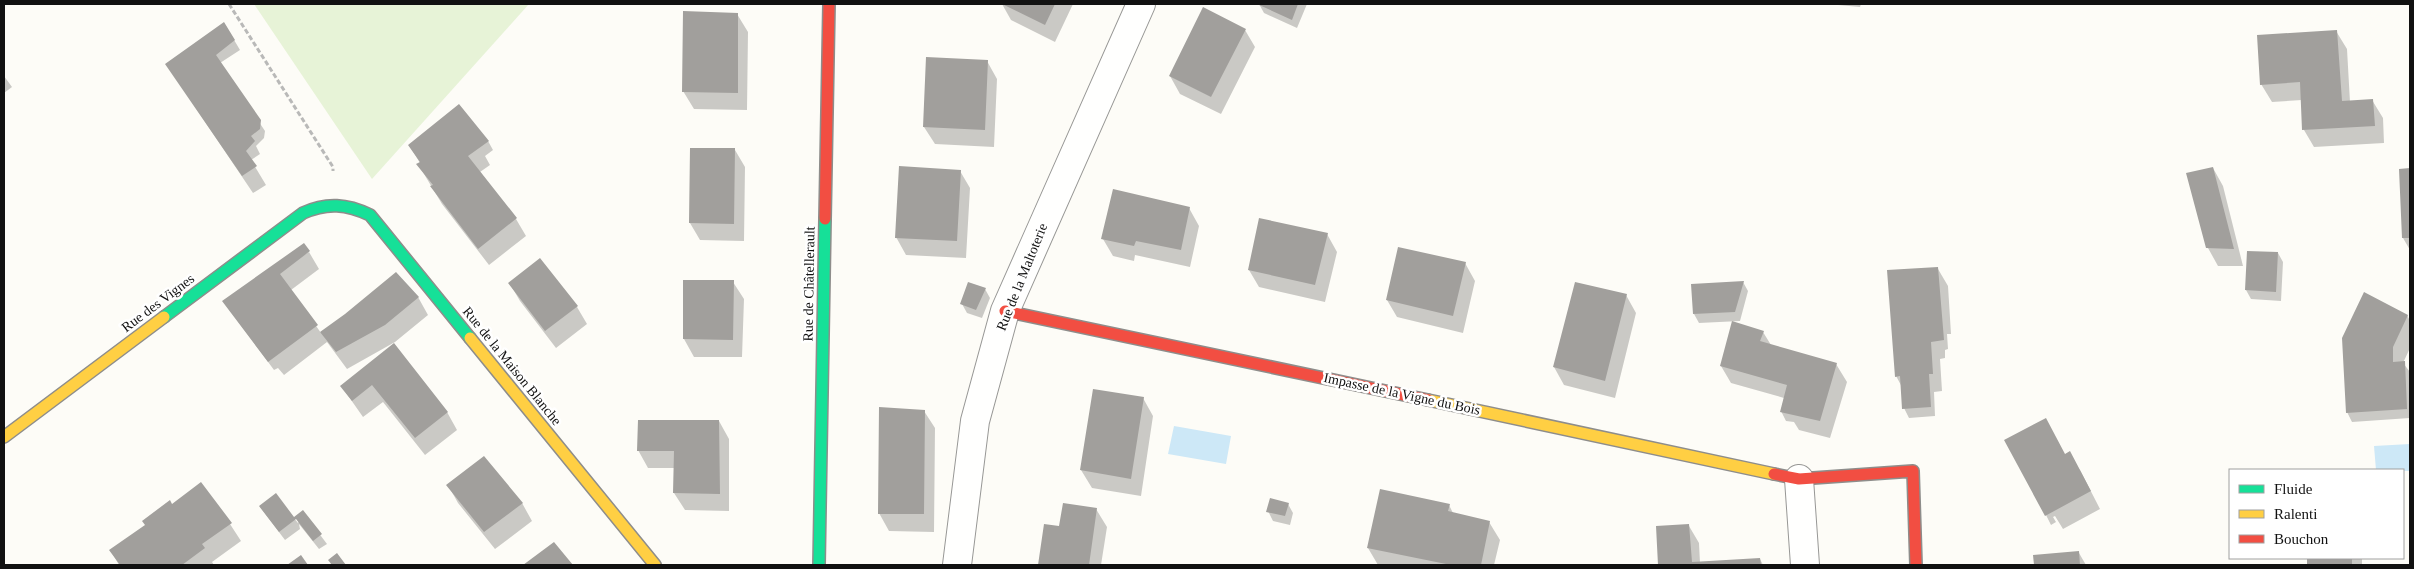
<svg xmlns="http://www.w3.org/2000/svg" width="2414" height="569" font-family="Georgia,serif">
<rect width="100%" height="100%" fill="#fdfcf7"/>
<path fill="#e7f3d7" d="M 254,4 L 529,4 L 372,179 Z"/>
<path fill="#cde8f7" d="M 1174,426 L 1231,436 L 1226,464 L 1168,454 Z
M 2410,444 L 2410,471 L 2376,470 L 2374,446 Z"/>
<path fill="#0003" d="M 1002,4 L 1073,4 L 1055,42 L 1011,20 Z
M 1259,4 L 1307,4 L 1297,28 L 1264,13 Z
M 1827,4 L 1861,4 L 1860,7 Z
M 737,14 L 748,32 L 747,110 L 694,109 L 683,91 Z
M 224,23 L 240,50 L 220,63 L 265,131 L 264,138 L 256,146 L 260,154 L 251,160 L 266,185 L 253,193 L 189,98 Z
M 1245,30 L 1255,47 L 1221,114 L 1180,94 L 1170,76 Z
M 2336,31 L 2347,49 L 2350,102 L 2372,100 L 2383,118 L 2384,143 L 2314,147 L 2304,130 L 2302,100 L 2272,102 L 2261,84 Z
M 987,61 L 997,79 L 994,147 L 935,144 L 924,127 Z
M 4,76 L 12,87 L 4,93 Z
M 488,141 L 493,150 L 485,156 L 490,165 L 480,172 L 516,219 L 526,236 L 489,265 L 442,204 L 418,164 L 420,163 L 409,145 Z
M 735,150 L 745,167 L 744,241 L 700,240 L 690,223 Z
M 2213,168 L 2223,186 L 2243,266 L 2218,266 L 2208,248 Z
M 2400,170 L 2410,170 L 2410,250 L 2403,238 Z
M 960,171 L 970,188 L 966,258 L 906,255 L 896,237 Z
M 1189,208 L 1199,226 L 1190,267 L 1135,255 L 1134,261 L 1113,256 L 1103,239 Z
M 1327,234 L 1337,252 L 1325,302 L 1259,287 L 1249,270 Z
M 309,252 L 319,269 L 291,290 L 321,333 L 346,315 L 418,297 L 428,315 L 395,342 L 347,369 L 327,342 L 284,375 L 278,368 L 274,370 L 223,301 Z
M 2278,253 L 2283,262 L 2281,301 L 2251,299 L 2246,290 Z
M 1465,263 L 1475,281 L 1463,333 L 1397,317 L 1387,300 Z
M 1938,269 L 1948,286 L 1951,334 L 1947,334 L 1948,349 L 1945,350 L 1945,358 L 1940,359 L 1942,391 L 1934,392 L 1935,416 L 1909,418 L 1904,408 L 1902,387 L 1896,376 Z
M 684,281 L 733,282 L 744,299 L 742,357 L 694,357 L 684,339 Z
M 1743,282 L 1748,291 L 1740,321 L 1699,323 L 1694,314 Z
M 510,284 L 577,307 L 587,324 L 556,348 L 520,301 Z
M 985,289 L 990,298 L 982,318 L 967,313 L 962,304 Z
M 1626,295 L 1636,313 L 1615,398 L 1564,385 L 1554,367 Z
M 2407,315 L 2410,321 L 2410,348 L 2403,363 L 2410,372 L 2410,418 L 2352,422 L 2347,412 Z
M 1763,332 L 1771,345 L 1836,364 L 1847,382 L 1830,438 L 1799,430 L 1794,422 L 1786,421 L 1781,411 L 1784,398 L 1731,383 L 1721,366 Z
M 394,345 L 447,412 L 457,430 L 425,455 L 383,402 L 363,417 L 342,387 Z
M 1143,398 L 1153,416 L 1141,496 L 1092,488 L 1081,470 Z
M 924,411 L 935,428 L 934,532 L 889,531 L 879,513 Z
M 719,421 L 729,439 L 729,511 L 685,510 L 674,493 L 675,468 L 648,468 L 638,450 Z
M 2065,455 L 2080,470 L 2100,509 L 2063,529 L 2055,516 L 2053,517 L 2056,522 L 2051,525 L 2046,515 Z
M 448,485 L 522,503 L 532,521 L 495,549 L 458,503 Z
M 275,495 L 298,523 L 303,512 L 327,544 L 319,549 L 299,524 L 300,529 L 285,540 L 260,507 Z
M 1288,504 L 1293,513 L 1290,525 L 1273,521 L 1268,511 Z
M 1449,505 L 1454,515 L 1489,522 L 1500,540 L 1494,565 L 1378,565 L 1368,548 Z
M 1096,509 L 1107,527 L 1101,565 L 1040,565 L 1045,526 L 1060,528 Z
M 230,524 L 241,541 L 212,562 L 214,565 L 119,565 L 111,551 Z
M 1689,526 L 1699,543 L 1700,563 L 1760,559 L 1763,565 L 1659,565 L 1657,528 Z
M 2079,553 L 2086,565 L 2035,565 L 2035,556 Z
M 2308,558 L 2362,558 L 2362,565 L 2308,565 Z"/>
<path fill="#a19f9c" d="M 1002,4 L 1055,4 L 1045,25 Z
M 1257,4 L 1298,4 L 1292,20 Z
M 1203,7 L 1246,29 L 1211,97 L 1169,76 Z
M 683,11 L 738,13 L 738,93 L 682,92 Z
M 224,22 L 235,40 L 216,55 L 261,120 L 260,129 L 251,136 L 255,141 L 246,151 L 257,166 L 242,176 L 165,64 Z
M 2337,30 L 2342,101 L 2373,99 L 2375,126 L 2302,130 L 2300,82 L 2260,85 L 2257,35 Z
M 926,57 L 988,60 L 985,130 L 923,127 Z
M 459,104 L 489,141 L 468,156 L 517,218 L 478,249 L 430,186 L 433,185 L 416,164 L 420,162 L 408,145 Z
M 690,148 L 735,148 L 734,224 L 689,223 Z
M 899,166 L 961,170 L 957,241 L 895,238 Z
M 2213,167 L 2234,249 L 2206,248 L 2186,173 Z
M 2410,168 L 2410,238 L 2402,238 L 2399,169 Z
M 1113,189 L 1190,207 L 1181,250 L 1136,241 L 1134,246 L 1101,239 Z
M 1259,218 L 1328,233 L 1315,285 L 1248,270 Z
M 304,243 L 310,251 L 280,274 L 318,325 L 268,362 L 222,301 Z
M 1398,247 L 1466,262 L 1453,316 L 1386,300 Z
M 2247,251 L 2278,252 L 2276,292 L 2245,290 Z
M 540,258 L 578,306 L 545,331 L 508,283 Z
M 1938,267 L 1944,340 L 1931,342 L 1933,374 L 1929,374 L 1931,407 L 1902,409 L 1900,376 L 1895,377 L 1887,270 Z
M 396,272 L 419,297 L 385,325 L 336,352 L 320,332 L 345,314 Z
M 683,280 L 734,280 L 733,340 L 683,339 Z
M 1744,281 L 1735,312 L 1693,314 L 1691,284 Z
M 968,282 L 986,288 L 976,310 L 960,304 Z
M 1575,282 L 1627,294 L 1605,381 L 1553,367 Z
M 2364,292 L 2408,315 L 2393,347 L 2393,362 L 2405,361 L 2407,409 L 2346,413 L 2342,338 Z
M 1732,321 L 1764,331 L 1760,341 L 1837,363 L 1820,421 L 1780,412 L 1787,385 L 1720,366 Z
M 394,343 L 448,412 L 415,438 L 372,385 L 352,401 L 340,386 Z
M 1093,389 L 1144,397 L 1131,479 L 1080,470 Z
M 879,407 L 925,410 L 924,514 L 878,514 Z
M 2046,418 L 2065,454 L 2070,451 L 2091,491 L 2045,516 L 2004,440 Z
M 638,420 L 719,420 L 720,494 L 673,493 L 674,451 L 637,451 Z
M 484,456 L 523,503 L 484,532 L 446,485 Z
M 201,482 L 232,523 L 202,544 L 205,548 L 182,565 L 120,565 L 109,550 L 145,525 L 142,521 L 170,500 L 172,504 Z
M 1380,489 L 1450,504 L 1448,511 L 1490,521 L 1481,565 L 1451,565 L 1367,548 Z
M 276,493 L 294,517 L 303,510 L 322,534 L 313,541 L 296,519 L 279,532 L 259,506 Z
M 1270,498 L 1289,503 L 1285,516 L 1266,512 Z
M 1063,503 L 1097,508 L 1089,565 L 1038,565 L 1044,524 L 1059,526 Z
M 1689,524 L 1692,562 L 1760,558 L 1761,565 L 1658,565 L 1656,526 Z
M 554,542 L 573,565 L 523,565 Z
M 2079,551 L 2080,565 L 2034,565 L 2033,555 Z
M 337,553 L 346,565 L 332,565 L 328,560 Z
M 301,555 L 308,565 L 287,565 Z
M 2307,558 L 2352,558 L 2352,565 L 2307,565 Z"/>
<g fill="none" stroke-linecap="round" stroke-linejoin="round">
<defs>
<path id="street" d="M 1799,479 L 1805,565
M 957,565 L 975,421 L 1005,311 L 1141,4"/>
<path id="fast" d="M 164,317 L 303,213 C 327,202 347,204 370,215 L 470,338
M 819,565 L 825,219"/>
<path id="slow" d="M 470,338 L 655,565
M 1428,400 L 1774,474
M 4,437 L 164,317"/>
<path id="jam" d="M 825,219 L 829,4
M 1005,311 L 1428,400
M 1774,474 L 1799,479 L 1913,471 L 1916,565"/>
</defs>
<use href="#street" stroke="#979795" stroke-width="30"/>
<use href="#fast" stroke="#8e8d8b" stroke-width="14"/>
<use href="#slow" stroke="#8e8d8b" stroke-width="14"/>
<use href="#jam" stroke="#8e8d8b" stroke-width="14"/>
<path stroke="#b9b9b8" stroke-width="3" stroke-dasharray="5 2.5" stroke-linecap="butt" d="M 229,4 L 333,167 L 333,171"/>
<use href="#street" stroke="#fffffe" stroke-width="28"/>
<use href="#fast" stroke="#16e098" stroke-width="11"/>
<use href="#slow" stroke="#ffcf43" stroke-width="11"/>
<use href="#jam" stroke="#f24e42" stroke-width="11"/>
</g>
<g text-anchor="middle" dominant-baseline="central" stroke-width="5" stroke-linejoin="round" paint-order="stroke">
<g font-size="14" fill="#111" stroke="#fff">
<text transform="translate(1022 277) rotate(-68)">Rue de la Maltoterie</text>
<text transform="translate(809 284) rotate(-89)">Rue de Châtellerault</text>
<text transform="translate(158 303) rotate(-37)">Rue des Vignes</text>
<text transform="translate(512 366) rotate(51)">Rue de la Maison Blanche</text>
<text transform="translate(1402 394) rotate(12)">Impasse de la Vigne du Bois</text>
</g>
</g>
<rect width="2414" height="569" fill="none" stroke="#111111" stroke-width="10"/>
<rect x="2229" y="469" width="175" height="90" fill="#ffffff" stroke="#a0a0a0"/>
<rect x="2239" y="485" width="25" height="8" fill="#16e098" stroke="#a0a0a0"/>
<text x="2274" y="494" font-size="15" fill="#111111">Fluide</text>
<rect x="2239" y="510" width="25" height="8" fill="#ffcf43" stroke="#a0a0a0"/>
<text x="2274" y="519" font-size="15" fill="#111111">Ralenti</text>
<rect x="2239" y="535" width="25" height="8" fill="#f24e42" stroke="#a0a0a0"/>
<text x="2274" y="544" font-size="15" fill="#111111">Bouchon</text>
</svg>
